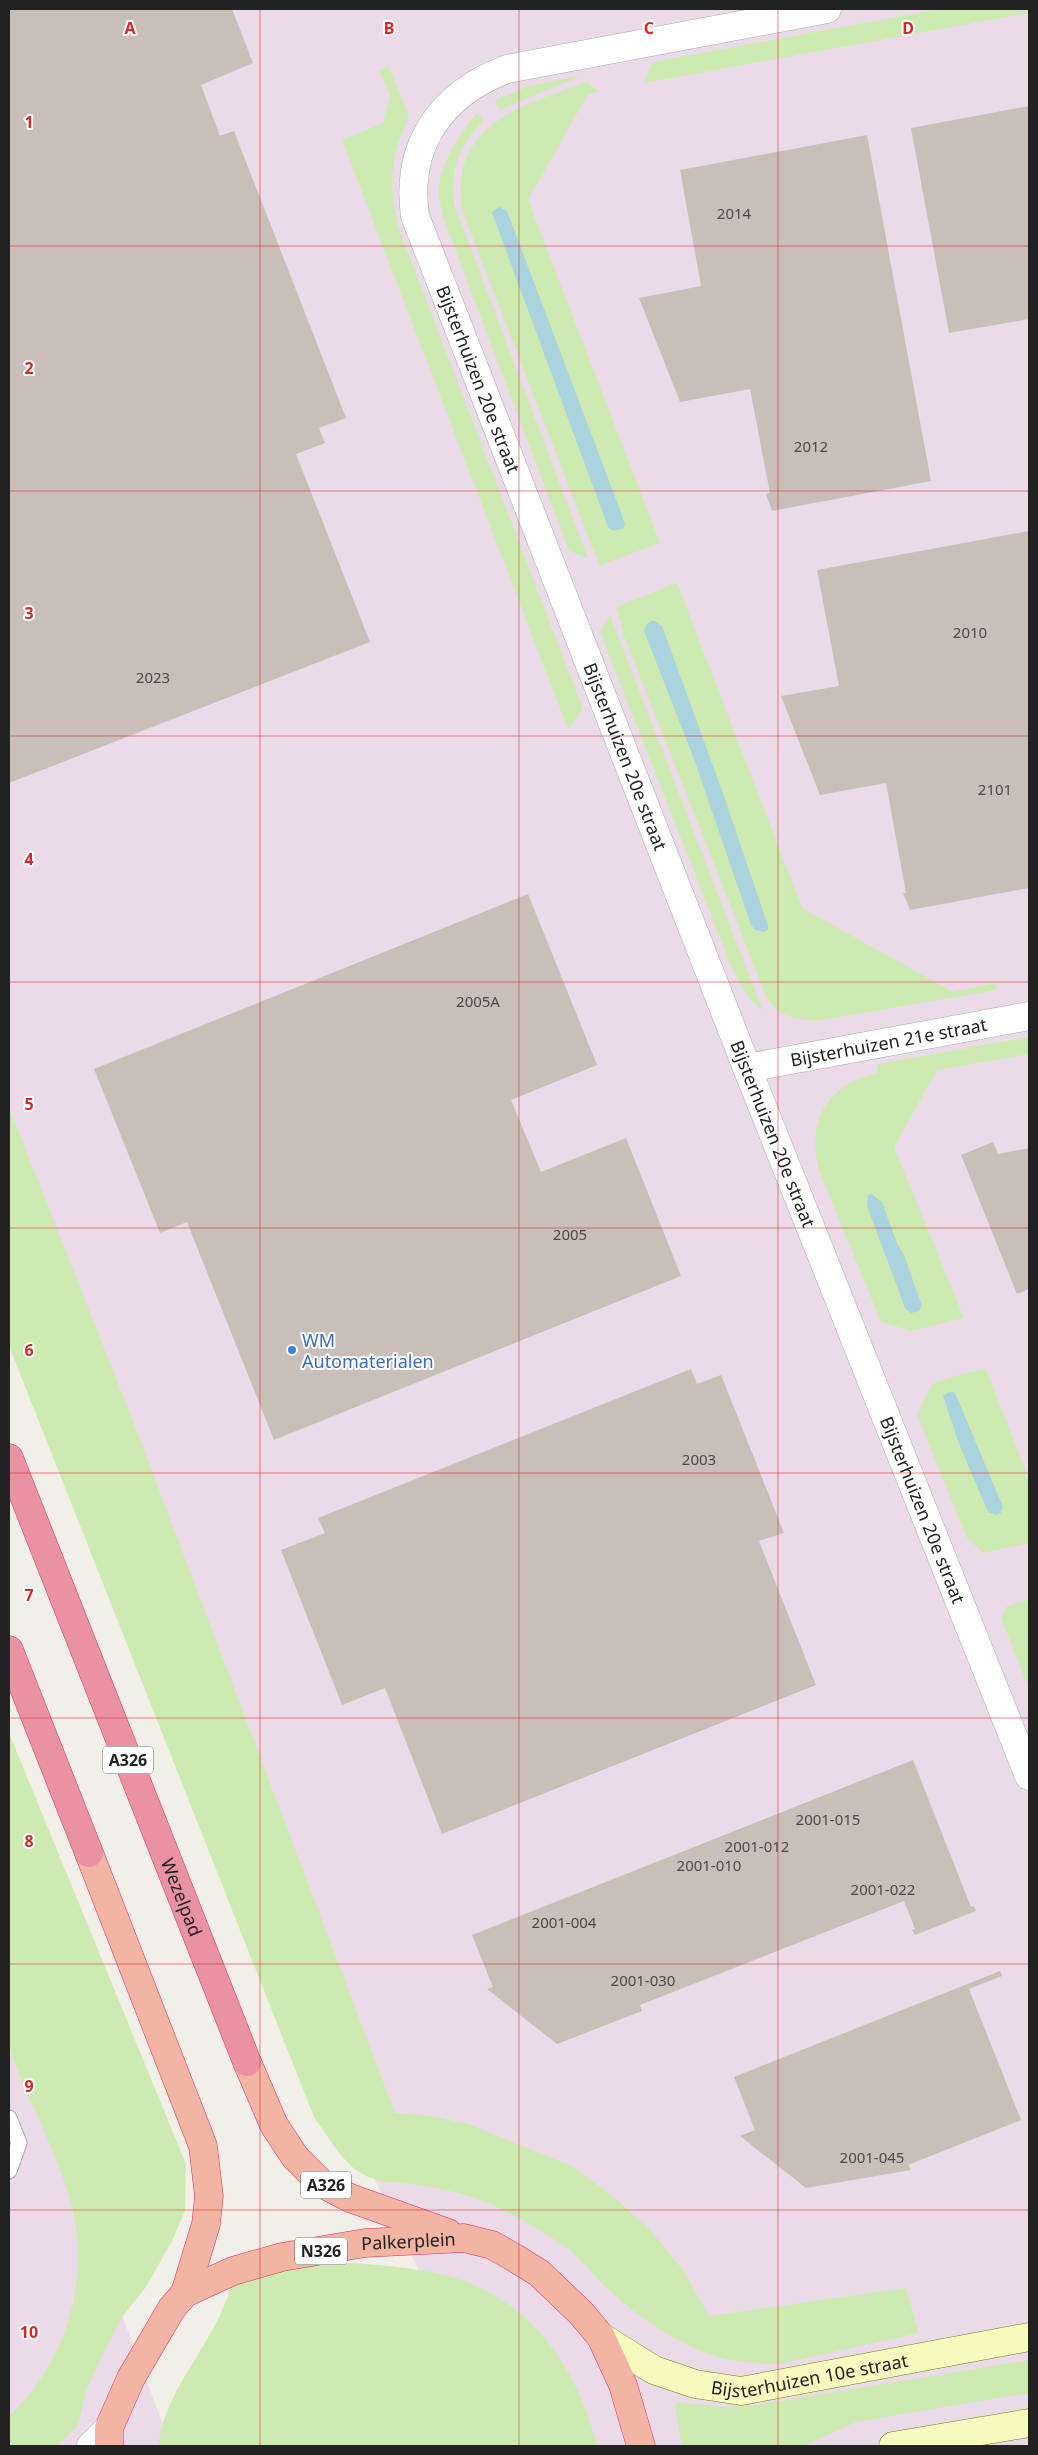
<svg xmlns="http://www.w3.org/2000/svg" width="1038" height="2455" font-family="'Noto Sans',sans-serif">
<rect width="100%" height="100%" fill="#f2efe9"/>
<path fill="#ebdbe8" d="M 9,9 L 1029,9 L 1029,2446 L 504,2446 L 342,2112 L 9,1223 Z
M 9,2013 L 171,2446 L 9,2446 Z"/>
<path fill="#cdebb0" d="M 940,9 L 1029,9 L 1029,13 L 644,83 L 653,62 Z
M 389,67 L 409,117 C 390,156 389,185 398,227 L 583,709 L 568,729 L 342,140 L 383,123 L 390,95 L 379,70 Z
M 583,75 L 500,110 L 494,101 L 526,87 Z
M 587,82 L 599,92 L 588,94 L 528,200 L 660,543 L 601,565 L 598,562 L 462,210 C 449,124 522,106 587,82 Z
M 477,113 L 484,121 C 460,142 450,171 454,204 L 588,558 L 569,551 L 443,217 C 441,207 438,196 439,186 C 442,160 461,132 477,113 Z
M 677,583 L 802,908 L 953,992 L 995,983 L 997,990 L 815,1021 C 792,1018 778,1017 766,996 L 624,636 L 616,607 Z
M 610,615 L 763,1011 L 748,997 L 731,966 L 600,632 Z
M 1029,1037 L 1029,1054 L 937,1070 L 894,1147 L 964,1318 L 911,1331 L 881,1322 L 819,1170 C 806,1121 828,1083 878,1073 L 877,1064 Z
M 9,1108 L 131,1416 L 395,2113 L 426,2115 L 468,2124 L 572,2166 L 614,2197 L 652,2232 L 685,2273 L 709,2316 L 906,2288 L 919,2333 L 779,2364 C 758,2364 732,2362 712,2355 C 677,2343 640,2318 612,2293 C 597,2280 585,2263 569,2250 C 548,2234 525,2221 501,2209 C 476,2196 445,2189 418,2185 C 395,2181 380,2185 359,2172 C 341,2160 327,2135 314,2117 L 9,1346 Z
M 986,1369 L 1029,1480 L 1029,1543 L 983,1553 L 967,1538 L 917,1414 L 932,1384 L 959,1375 Z
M 1029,1600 L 1029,1689 L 1001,1618 L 1007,1606 Z
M 9,1733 L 186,2164 L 185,2211 L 172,2241 L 146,2287 L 123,2316 L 103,2353 L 86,2392 L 78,2425 L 57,2446 L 9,2446 L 9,2416 C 67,2364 91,2276 71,2202 C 63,2175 52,2149 41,2124 C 34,2107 10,2058 9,2043 C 7,2010 9,1975 9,1941 C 9,1872 9,1803 9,1733 Z
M 353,2263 C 389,2266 426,2268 461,2280 C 536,2306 579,2373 597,2446 L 158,2446 C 166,2385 215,2344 231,2286 L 293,2267 Z
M 1029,2360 L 1029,2393 L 856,2422 L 804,2446 L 682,2446 L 675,2407 L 677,2402 L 725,2407 L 750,2406 Z"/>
<path fill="#aad3df" d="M 499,207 L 507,211 L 622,515 L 625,525 L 623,529 L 613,531 L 608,527 L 494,218 L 492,212 Z
M 651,621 L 655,621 L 662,626 L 724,796 L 768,926 L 768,930 L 764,932 L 755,930 L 751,925 L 694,759 L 644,631 L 646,625 Z
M 872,1194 L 882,1202 L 897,1243 L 904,1255 L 922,1306 L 919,1311 L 911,1313 L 905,1308 L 867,1206 L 868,1195 Z
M 949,1392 L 954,1392 L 956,1395 L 1003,1507 L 1001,1513 L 996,1515 L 988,1512 L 959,1444 L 943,1396 Z"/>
<path fill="#c7bfb8" d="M 9,9 L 232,9 L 253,63 L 201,85 L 220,136 L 234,131 L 346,418 L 319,428 L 325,443 L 296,454 L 370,642 L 9,783 Z
M 1029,106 L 1029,319 L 949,333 L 911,128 Z
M 867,135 L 931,481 L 772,511 L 766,494 L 770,493 L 750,389 L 680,402 L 639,298 L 701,286 L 680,170 Z
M 1029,531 L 1029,888 L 910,910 L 903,893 L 906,893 L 886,783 L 820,795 L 781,696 L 839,686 L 817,570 Z
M 528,894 L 597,1065 L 511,1100 L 541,1172 L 626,1138 L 681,1276 L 274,1440 L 187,1222 L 160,1233 L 94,1069 Z
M 993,1142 L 998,1154 L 1029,1148 L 1029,1289 L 1017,1294 L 961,1155 Z
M 691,1369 L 697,1384 L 721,1375 L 784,1533 L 759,1541 L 816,1685 L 442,1834 L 385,1688 L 342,1705 L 281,1550 L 325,1533 L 318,1518 Z
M 913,1760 L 971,1907 L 974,1906 L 976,1911 L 915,1935 L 912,1930 L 915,1929 L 904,1901 L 640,2005 L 642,2011 L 557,2044 L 487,1989 L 493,1987 L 472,1935 Z
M 1000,1971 L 1002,1976 L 969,1989 L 1021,2120 L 908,2165 L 911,2170 L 806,2188 L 740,2136 L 755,2130 L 734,2077 Z"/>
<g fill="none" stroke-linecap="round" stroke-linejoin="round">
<defs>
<path id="service" d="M 9,2118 L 19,2143 L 9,2171"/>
<g id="minor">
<path id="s1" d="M 827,9 L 507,69 C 441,94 405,145 415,216 L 747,1068 L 1029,1776"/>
<path id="s2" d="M 747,1068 L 1029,1016"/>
</g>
<path id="tertiary" d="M 91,2446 L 109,2428"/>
<g id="secondary">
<path id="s3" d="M 601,2337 L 654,2370 L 695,2384 L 741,2391 L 1029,2337"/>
<path d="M 893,2446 L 1029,2423"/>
</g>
<g id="trunk">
<path d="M 89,1853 L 203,2146 L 209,2196 L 206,2224 L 185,2293"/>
<path d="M 247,2062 L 274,2125 L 295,2157 L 321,2183 L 350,2198 L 448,2233"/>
<path id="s4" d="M 109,2446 L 109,2428 L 131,2378 L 172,2308 L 185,2293 L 233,2271 L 282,2257 L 365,2243 L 464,2238 L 492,2245 L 515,2258 L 539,2273 L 581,2313 L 601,2337 L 623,2385 L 641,2446"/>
</g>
<g id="motorway">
<path id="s5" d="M 9,1458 L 247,2062"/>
<path d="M 9,1650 L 89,1853"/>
</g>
</defs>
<use href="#service" stroke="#a9a9a9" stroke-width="17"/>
<use href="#minor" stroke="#a9a9a9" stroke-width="29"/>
<use href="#tertiary" stroke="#a9a9a9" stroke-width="29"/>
<use href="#secondary" stroke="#707d05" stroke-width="29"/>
<use href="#trunk" stroke="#dc2a67" stroke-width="29"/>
<use href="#motorway" stroke="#dc2a67" stroke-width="29"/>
<use href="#service" stroke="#fff" stroke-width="15"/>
<use href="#minor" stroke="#fff" stroke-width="28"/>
<use href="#tertiary" stroke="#fff" stroke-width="28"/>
<use href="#secondary" stroke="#f7fabf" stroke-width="28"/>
<use href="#trunk" stroke="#f2b4a3" stroke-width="28"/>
<use href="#motorway" stroke="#e892a2" stroke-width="28"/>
</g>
<path fill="none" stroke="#d62828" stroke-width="1" stroke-opacity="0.55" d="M 260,9 L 260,2446M 519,9 L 519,2446M 778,9 L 778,2446M 9,246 L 1029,246M 9,491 L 1029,491M 9,736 L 1029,736M 9,982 L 1029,982M 9,1228 L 1029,1228M 9,1473 L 1029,1473M 9,1718 L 1029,1718M 9,1964 L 1029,1964M 9,2210 L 1029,2210"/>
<circle fill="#3f7fe0" stroke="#fff" stroke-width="2" cx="292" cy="1350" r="5"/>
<g text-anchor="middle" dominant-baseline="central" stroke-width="4" stroke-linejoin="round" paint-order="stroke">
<g font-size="15" fill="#4b4948">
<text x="734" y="213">2014</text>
<text x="811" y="446">2012</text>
<text x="970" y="632">2010</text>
<text x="153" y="677">2023</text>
<text x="995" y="789">2101</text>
<text x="478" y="1001">2005A</text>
<text x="570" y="1234">2005</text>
<text x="699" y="1459">2003</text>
<text x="828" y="1819">2001-015</text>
<text x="757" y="1846">2001-012</text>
<text x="709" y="1865">2001-010</text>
<text x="883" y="1889">2001-022</text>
<text x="564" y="1922">2001-004</text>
<text x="643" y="1980">2001-030</text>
<text x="872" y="2157">2001-045</text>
</g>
<g fill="#fff" stroke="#646464" stroke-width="1">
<rect x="103" y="1746.5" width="50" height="27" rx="4"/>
<rect x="301" y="2171.5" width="50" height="27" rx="4"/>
<rect x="295" y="2237.5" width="52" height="27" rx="4"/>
</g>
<g font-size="16" font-weight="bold" fill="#222">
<text x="128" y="1760">A326</text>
<text x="326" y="2185">A326</text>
<text x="321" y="2251">N326</text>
</g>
<g font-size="18" fill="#222" stroke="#fff">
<text stroke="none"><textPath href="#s1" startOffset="690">Bijsterhuizen 20e straat</textPath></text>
<text stroke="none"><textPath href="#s1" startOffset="1095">Bijsterhuizen 20e straat</textPath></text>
<text stroke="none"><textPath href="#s2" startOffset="144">Bijsterhuizen 21e straat</textPath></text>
<text stroke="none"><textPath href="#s1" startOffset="1500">Bijsterhuizen 20e straat</textPath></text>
<text stroke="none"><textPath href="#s1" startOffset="1905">Bijsterhuizen 20e straat</textPath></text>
<text stroke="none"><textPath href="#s5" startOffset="472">Wezelpad</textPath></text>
<text stroke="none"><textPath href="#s4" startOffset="405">Palkerplein</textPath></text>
<text stroke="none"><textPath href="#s3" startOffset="222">Bijsterhuizen 10e straat</textPath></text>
</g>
<g font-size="18" fill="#366cbe" stroke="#fff" text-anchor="start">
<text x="302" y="1340">WM<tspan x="302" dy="21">Automaterialen</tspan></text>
</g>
</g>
<g font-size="16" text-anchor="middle" font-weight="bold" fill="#d62828" stroke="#fff" stroke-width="4" stroke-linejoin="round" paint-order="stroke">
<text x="130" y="34">A</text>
<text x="389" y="34">B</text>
<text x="649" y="34">C</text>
<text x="908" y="34">D</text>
<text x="29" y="128">1</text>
<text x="29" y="374">2</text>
<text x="29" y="619">3</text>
<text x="29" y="865">4</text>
<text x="29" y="1110">5</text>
<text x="29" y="1356">6</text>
<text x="29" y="1601">7</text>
<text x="29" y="1847">8</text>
<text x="29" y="2092">9</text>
<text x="29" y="2338">10</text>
</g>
<rect width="1038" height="2455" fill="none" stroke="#222222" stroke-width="20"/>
</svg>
